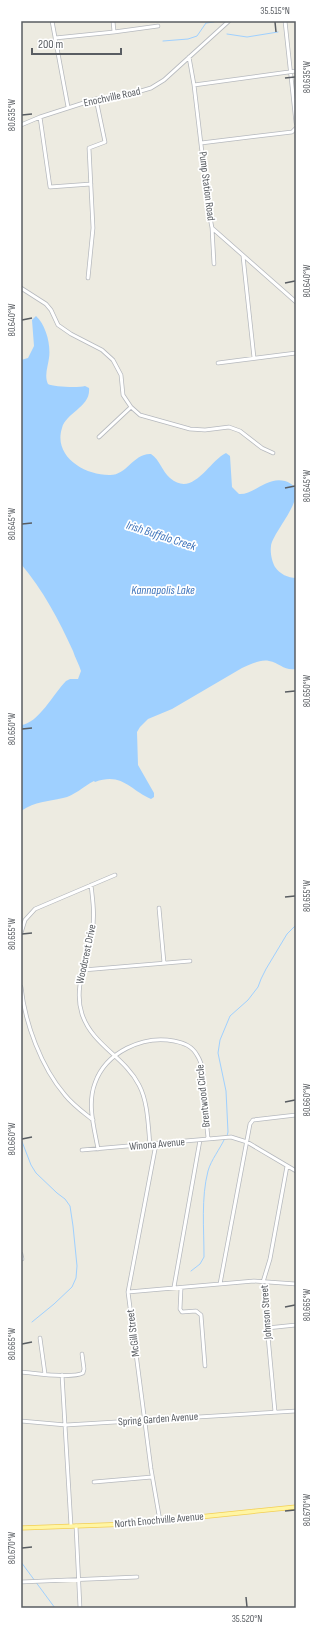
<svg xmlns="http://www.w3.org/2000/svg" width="317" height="1629" font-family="'Sofia Sans Condensed',sans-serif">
<rect width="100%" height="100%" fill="#edebe1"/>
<path fill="#9fd0ff" d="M 36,316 C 46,325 51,345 49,358 C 48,366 44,376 48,384 C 53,387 79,388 85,386 L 89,388 C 91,407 66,412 62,428 C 53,456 84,475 109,475 C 127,476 133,453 151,454 C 160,460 162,471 170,478 C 193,498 208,462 226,453 L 230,456 L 232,487 L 239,494 C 254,495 267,476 285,481 C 315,490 273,530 271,546 C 270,553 272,562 275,567 C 280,574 288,578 296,578 L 296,669 C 284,671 280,663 269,661 C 260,659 250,665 242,668 L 172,709 L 148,719 L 140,727 L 137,732 L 138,765 L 154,793 L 154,797 L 151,799 C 130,790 122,772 95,782 L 94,781 C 84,786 74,796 63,798 C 47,802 36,801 21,811 L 21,725 C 38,724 54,693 66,681 L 70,679 L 78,679 L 81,671 C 79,664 75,658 73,651 C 59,620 43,590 21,564 L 21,360 L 28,358 L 34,346 L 32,320 Z"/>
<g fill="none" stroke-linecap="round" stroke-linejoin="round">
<path stroke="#9fd0ff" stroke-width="1" d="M 227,34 L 247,37 L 278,32
M 163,41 L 188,39 L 197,36 L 206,23 L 214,22
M 227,1136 L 228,1132 L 226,1091 L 218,1053 L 220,1040 L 230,1016 L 248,1000 L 258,987 L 261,979 L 266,969 L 287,934 L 296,925
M 21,1139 L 31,1165 L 36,1173 L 57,1193 L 65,1199 L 70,1206 L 73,1226 L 77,1266 L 76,1278 L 72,1287 L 54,1304 L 32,1322
M 191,1271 L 200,1264 L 204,1257 C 204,1228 201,1198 208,1171 C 211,1160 220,1149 225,1138
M 21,1562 L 55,1608"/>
<defs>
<path id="minor" d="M 52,21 L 68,107
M 113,21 L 114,32
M 285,21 L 296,123
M 55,38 L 114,32 L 158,26
M 189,57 L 194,85 L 209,212 L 212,228 L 296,302
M 194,85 L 296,71
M 40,117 L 50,187 L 91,184
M 21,125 L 40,117 L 96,99 L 134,93 L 151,88 L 164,80 L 229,21
M 201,143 L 292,132 L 296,128
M 212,228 L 214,264
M 243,256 L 254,358
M 88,278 L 93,228 L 89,148 L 105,142 L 96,99
M 21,288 L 46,304 L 51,310 L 58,325 L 71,334 L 102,350 L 113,360 L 121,375 L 123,395 L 131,407 L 140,415 L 190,429 L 205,430 L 229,427 L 240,431 L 262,448 L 273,453
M 218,363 L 296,353
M 99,437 L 131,407
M 91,885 C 93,901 95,917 92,933 C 88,961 73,986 82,1014 C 92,1045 125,1057 139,1085 C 148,1102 148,1125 150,1145
M 159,908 L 164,963
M 21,933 L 25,920 L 35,909 L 115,875
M 83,970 L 190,961
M 21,987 C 25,1023 41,1067 65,1095 C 73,1105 83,1112 93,1120
M 156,1144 L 128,1292 L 151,1469 L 160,1521
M 98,1149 C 94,1127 87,1104 95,1083 C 106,1052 143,1035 174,1041 C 184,1043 192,1046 197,1055 C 206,1069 203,1086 204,1102 C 205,1114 207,1126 208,1138
M 82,1150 L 231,1137 L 247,1142 L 296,1171
M 21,1254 L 22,1259
M 220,1284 L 250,1124 L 253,1120 L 296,1115
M 174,1287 L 200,1140
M 181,1288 L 180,1309 L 182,1312 L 196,1311 L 201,1315 L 205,1366
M 128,1292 L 254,1281 L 296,1284
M 267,1328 L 296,1325
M 40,1338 L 45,1374
M 21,1372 C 35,1373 71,1379 83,1373 L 84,1369 L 82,1354
M 62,1375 L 71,1526
M 275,1412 L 263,1282 L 270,1259 L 287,1166
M 21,1421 L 66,1425 L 296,1411
M 94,1482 L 152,1477
M 76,1526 L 80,1608
M 21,1582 L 137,1577"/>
<path id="major" d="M 21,1528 L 131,1524 L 296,1507"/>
</defs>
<use href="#minor" stroke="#b6b9be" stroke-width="4.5"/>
<use href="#major" stroke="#f3cf54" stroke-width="5"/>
<use href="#minor" stroke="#fff" stroke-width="3"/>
<use href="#major" stroke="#fff5a4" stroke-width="3.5"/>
</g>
<path fill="none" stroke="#595d62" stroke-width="1.5" d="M 275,22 L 276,32M 285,78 L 295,77M 22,115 L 32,114M 285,283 L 295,281M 22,320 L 32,318M 285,488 L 295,486M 22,524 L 32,523M 285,692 L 295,691M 22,729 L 32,728M 285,897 L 295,896M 22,934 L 32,933M 285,1102 L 295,1100M 22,1139 L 32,1137M 285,1307 L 295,1305M 22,1344 L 32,1342M 285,1511 L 295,1510M 22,1548 L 32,1547M 246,1597 L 247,1607"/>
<g text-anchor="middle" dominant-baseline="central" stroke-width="3.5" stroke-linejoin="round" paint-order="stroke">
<g font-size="11" fill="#595d62" stroke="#fff">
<text transform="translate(112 97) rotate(-12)">Enochville Road</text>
<text transform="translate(207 186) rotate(83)">Pump Station Road</text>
<text transform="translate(86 954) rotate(-78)">Woodcrest Drive</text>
<text transform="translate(203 1096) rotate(-96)">Brentwood Circle</text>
<text transform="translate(157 1144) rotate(-5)">Winona Avenue</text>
<text transform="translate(266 1312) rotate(-94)">Johnson Street</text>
<text transform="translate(133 1333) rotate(-97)">McGill Street</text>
<text transform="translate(158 1419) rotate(-4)">Spring Garden Avenue</text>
<text transform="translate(159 1520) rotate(-5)">North Enochville Avenue</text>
</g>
<g font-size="12" font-style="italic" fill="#3e74bb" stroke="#fff">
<text transform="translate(161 536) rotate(18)">Irish Buffalo Creek</text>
<text x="163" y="590">Kannapolis Lake</text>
</g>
</g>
<rect width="317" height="1629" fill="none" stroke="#ffffff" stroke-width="44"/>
<path d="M32 48v6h89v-6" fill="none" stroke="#595d62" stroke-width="2"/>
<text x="38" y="48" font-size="12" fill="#595d62" stroke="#ffffff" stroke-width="3" paint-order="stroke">200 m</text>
<rect x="22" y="22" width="273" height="1585" fill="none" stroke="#595d62" stroke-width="1.5"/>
<g font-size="10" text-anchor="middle" fill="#595d62">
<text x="275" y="14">35.515°N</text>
<text transform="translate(306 77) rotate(-90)" y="4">80.635°W</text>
<text transform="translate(11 115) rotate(-90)" y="4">80.635°W</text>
<text transform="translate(306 281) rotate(-90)" y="4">80.640°W</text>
<text transform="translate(11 320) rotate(-90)" y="4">80.640°W</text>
<text transform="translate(306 486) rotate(-90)" y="4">80.645°W</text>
<text transform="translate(11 524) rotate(-90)" y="4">80.645°W</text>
<text transform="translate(306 691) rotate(-90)" y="4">80.650°W</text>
<text transform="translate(11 729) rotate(-90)" y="4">80.650°W</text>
<text transform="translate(306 896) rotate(-90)" y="4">80.655°W</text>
<text transform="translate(11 934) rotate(-90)" y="4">80.655°W</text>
<text transform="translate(306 1100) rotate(-90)" y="4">80.660°W</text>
<text transform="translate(11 1139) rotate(-90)" y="4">80.660°W</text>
<text transform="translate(306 1305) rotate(-90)" y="4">80.665°W</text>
<text transform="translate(11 1344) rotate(-90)" y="4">80.665°W</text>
<text transform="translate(306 1510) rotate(-90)" y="4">80.670°W</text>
<text transform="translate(11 1548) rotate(-90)" y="4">80.670°W</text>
<text x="247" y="1622">35.520°N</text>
</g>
</svg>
